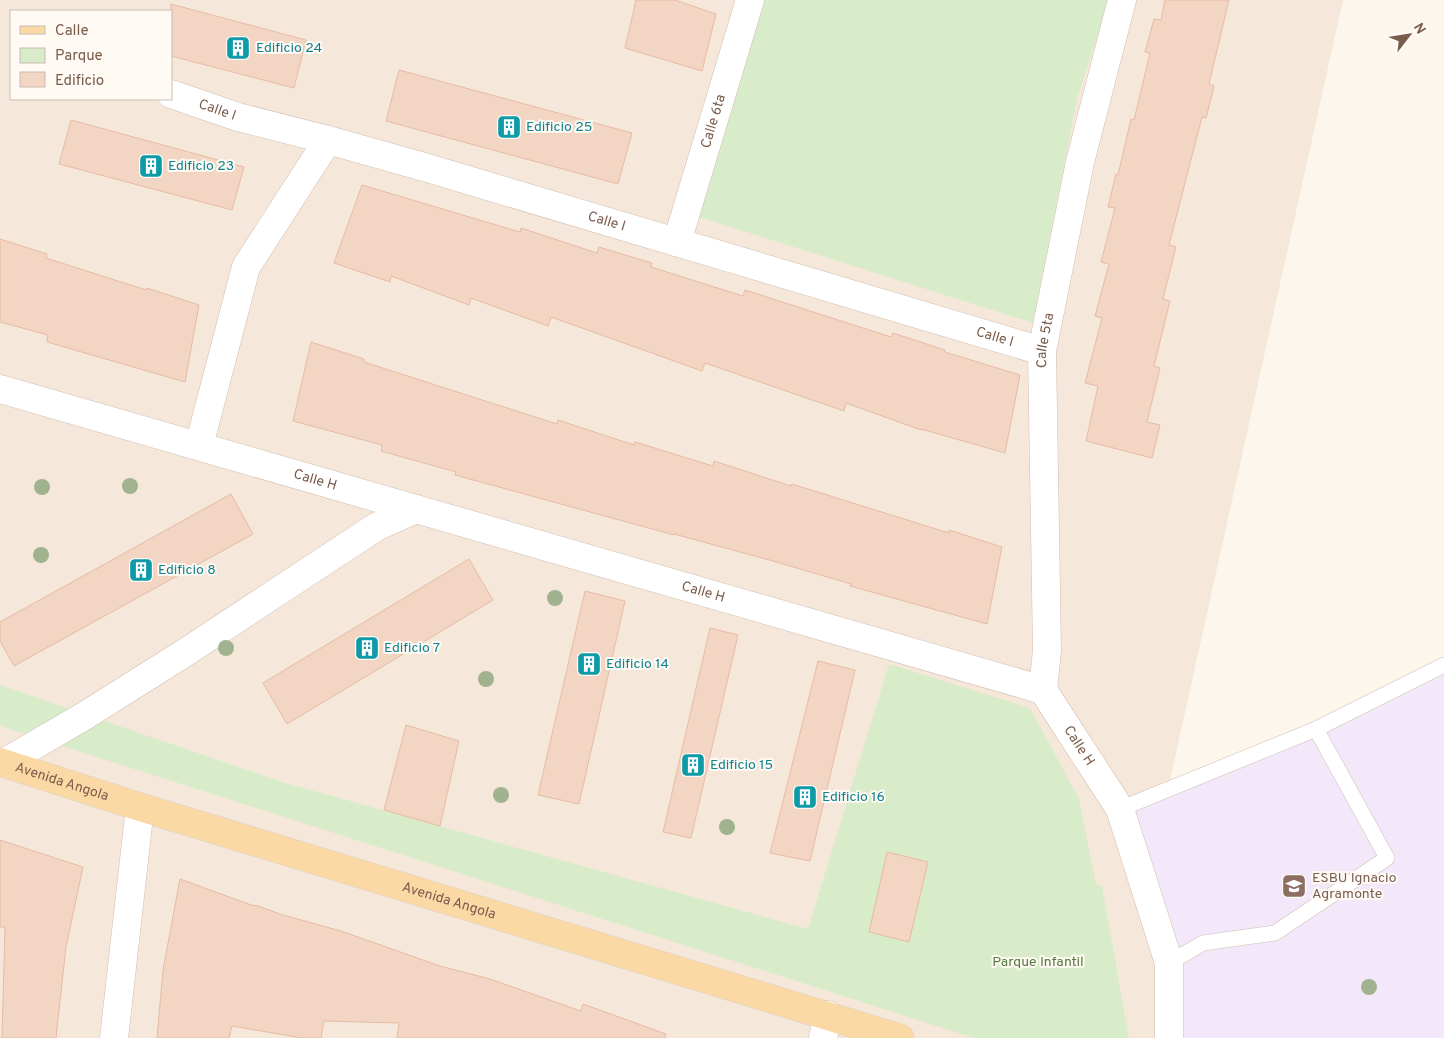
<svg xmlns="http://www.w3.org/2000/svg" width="1444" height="1038" font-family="Overpass,sans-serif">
<rect width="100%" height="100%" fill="#fdf6ec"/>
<path fill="#f5e8da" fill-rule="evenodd" d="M 0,0 L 1343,0 L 1169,785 L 1197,1038 L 0,1038 ZM 11,11 L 171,11 L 171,99 L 11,99 Z"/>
<path fill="#f3e8fa" d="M 1444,665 L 1444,1038 L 1169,1038 L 1169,963 L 1120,809 L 1316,729 Z"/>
<path fill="#d8ecc9" d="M 764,0 L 1109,0 L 1077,99 L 1033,323 L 696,216 Z
M 889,664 L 1030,708 L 1079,799 L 1096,884 L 1102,886 L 1129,1038 L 974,1038 L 0,726 L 0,685 L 282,782 L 808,929 Z"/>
<path fill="#f3d5c3" stroke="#e6bba3" d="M 636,0 L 675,0 L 716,14 L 702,71 L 625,48 Z
M 1165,0 L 1229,0 L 1209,84 L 1214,86 L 1206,118 L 1202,117 L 1169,245 L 1176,247 L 1163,299 L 1170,301 L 1154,366 L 1160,368 L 1147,422 L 1160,425 L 1152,458 L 1086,441 L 1098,386 L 1085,383 L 1102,318 L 1095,316 L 1109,264 L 1101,262 L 1115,208 L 1108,207 L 1116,174 L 1118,175 L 1131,119 L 1134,120 L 1150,53 L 1145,52 L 1154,19 L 1161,20 Z
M 171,4 L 306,40 L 294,88 L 171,56 Z
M 399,70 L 632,133 L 618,184 L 386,121 Z
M 71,120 L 244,167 L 232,210 L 59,164 Z
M 362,185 L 520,232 L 521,228 L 597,253 L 599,247 L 652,263 L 651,267 L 743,296 L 745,290 L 891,337 L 893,333 L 945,350 L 945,352 L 1020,375 L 1005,453 L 921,429 L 921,430 L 846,403 L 844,411 L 705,363 L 702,371 L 551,317 L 548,326 L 471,298 L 469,305 L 391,276 L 390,282 L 334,263 Z
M 0,239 L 47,254 L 46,258 L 146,290 L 147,288 L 199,305 L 185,382 L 47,342 L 48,335 L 0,322 Z
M 311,342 L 364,359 L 364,362 L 557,424 L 558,420 L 634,445 L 635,442 L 713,466 L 714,461 L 791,486 L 792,484 L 949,533 L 949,530 L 1002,547 L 987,624 L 850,586 L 851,584 L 773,561 L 674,534 L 674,535 L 455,475 L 456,472 L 381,451 L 382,445 L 293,421 Z
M 231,494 L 253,534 L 14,666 L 0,641 L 0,622 Z
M 469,559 L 493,600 L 287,724 L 263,683 Z
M 585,591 L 625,601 L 579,804 L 538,795 Z
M 710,628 L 738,635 L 691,838 L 663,832 Z
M 818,661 L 855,670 L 810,861 L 770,853 Z
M 406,725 L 459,741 L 440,826 L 384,810 Z
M 0,840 L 83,867 L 66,947 L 56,1038 L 2,1038 L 5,927 L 0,927 Z
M 887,852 L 928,862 L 909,942 L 869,932 Z
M 180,879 L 254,906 L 255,905 L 283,915 L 341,931 L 440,966 L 490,979 L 581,1011 L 583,1004 L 666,1034 L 665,1038 L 397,1038 L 399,1023 L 324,1021 L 321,1038 L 302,1038 L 232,1026 L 229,1038 L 157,1038 L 163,970 Z"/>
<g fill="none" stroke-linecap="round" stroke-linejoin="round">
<defs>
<path id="lane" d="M 1120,809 L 1316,729 L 1444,665
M 1169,963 L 1203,943 L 1275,933 L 1387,858 L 1316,729"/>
<g id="street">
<path id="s1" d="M 171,94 L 238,117 L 328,140 L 424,167 L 1042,351"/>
<path id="s2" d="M 677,242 L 750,0"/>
<path id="s3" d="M 0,389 L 1043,690 L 1120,809 L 1169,963 L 1169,1038"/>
<path d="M 199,446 L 246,267 L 328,140"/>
<path id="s4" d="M 1043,690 L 1047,650 L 1042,351 L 1080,162 L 1122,0"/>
<path d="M 4,763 L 86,715 L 186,652 L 376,527 L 416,509"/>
<path d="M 114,1038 L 140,807"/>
<path d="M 823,1038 L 828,1015"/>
</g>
<g id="primary">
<path id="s5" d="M 0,762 L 140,807 L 900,1038"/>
</g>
</defs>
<use href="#lane" stroke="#d1beb0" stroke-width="16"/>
<use href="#street" stroke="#d1beb0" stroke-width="29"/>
<use href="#primary" stroke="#dad1cd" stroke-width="29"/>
<use href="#lane" stroke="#fff" stroke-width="15"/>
<use href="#street" stroke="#fff" stroke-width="28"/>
<use href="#primary" stroke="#fbd9a5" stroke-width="28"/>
</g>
<g fill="#a0b28e">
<circle cx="130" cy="486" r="8"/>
<circle cx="42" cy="487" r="8"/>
<circle cx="41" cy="555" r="8"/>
<circle cx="555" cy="598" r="8"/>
<circle cx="226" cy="648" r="8"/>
<circle cx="486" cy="679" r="8"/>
<circle cx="501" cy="795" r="8"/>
<circle cx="727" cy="827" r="8"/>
<circle cx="1369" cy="987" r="8"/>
</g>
<defs>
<symbol id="building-square" viewBox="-11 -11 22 22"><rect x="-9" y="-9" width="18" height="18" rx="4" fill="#0f9aa8" stroke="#fffaf3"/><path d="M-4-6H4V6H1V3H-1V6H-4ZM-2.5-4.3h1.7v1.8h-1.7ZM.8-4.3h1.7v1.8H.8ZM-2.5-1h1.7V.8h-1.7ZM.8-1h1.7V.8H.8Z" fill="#fff"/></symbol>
<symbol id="school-square" viewBox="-11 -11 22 22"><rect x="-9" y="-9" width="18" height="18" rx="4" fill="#8d6e63" stroke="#fffaf3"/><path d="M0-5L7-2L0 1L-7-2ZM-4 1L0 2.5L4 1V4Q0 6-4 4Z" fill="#fff"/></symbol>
</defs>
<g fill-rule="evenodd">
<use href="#building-square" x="224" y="34" width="28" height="28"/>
<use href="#building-square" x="495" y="113" width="28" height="28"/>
<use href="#building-square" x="137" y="152" width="28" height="28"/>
<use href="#building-square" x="127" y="556" width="28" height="28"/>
<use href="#building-square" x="353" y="634" width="28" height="28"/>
<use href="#building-square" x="575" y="650" width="28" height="28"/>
<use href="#building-square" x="679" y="751" width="28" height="28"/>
<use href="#building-square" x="791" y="783" width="28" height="28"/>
<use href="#school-square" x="1280" y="872" width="28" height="28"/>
</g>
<g text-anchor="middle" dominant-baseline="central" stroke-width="4" stroke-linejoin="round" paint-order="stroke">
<g font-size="14" fill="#0d838f" stroke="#fffaf3" text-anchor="start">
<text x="256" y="48">Edificio 24</text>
<text x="526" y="127">Edificio 25</text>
<text x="168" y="166">Edificio 23</text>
<text x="158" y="570">Edificio 8</text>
<text x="384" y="648">Edificio 7</text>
<text x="606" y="664">Edificio 14</text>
<text x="710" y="765">Edificio 15</text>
<text x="822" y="797">Edificio 16</text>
</g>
<g font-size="14" fill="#7a5c4d" stroke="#fffaf3">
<text stroke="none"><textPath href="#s1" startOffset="49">Calle I</textPath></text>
<text stroke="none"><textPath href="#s2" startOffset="126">Calle 6ta</textPath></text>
<text stroke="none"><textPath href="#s1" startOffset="454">Calle I</textPath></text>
<text stroke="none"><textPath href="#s1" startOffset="859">Calle I</textPath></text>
<text stroke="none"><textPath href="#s4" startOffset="350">Calle 5ta</textPath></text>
<text stroke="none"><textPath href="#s3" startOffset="328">Calle H</textPath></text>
<text stroke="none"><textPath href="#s3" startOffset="732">Calle H</textPath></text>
<text stroke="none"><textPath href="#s3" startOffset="1152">Calle H</textPath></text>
<text stroke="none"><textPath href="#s5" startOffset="65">Avenida Angola</textPath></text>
<text stroke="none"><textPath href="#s5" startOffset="470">Avenida Angola</textPath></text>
</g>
<g font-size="14" fill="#785e54" stroke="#fffaf3" text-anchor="start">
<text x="1312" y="878">ESBU Ignacio<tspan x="1312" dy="16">Agramonte</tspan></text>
</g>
<g font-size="14" fill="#537a41" stroke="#fffaf3">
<text x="1038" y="962">Parque Infantil</text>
</g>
</g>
<rect x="10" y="10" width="162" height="90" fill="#fffaf3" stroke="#cabbb1"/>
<rect x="20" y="26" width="25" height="8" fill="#fbd9a5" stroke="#cabbb1"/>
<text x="55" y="35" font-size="15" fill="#7a5c4d">Calle</text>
<rect x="20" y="48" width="25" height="15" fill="#d8ecc9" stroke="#cabbb1"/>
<text x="55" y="60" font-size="15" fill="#7a5c4d">Parque</text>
<rect x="20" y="72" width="25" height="15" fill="#f3d5c3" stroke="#cabbb1"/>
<text x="55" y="85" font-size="15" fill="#7a5c4d">Edificio</text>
<g transform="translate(1409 35) rotate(59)" stroke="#fffaf3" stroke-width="4" paint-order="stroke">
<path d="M0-4L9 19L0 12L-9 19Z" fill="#7a5c4d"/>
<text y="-8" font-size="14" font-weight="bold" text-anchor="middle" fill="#7a5c4d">N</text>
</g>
</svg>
